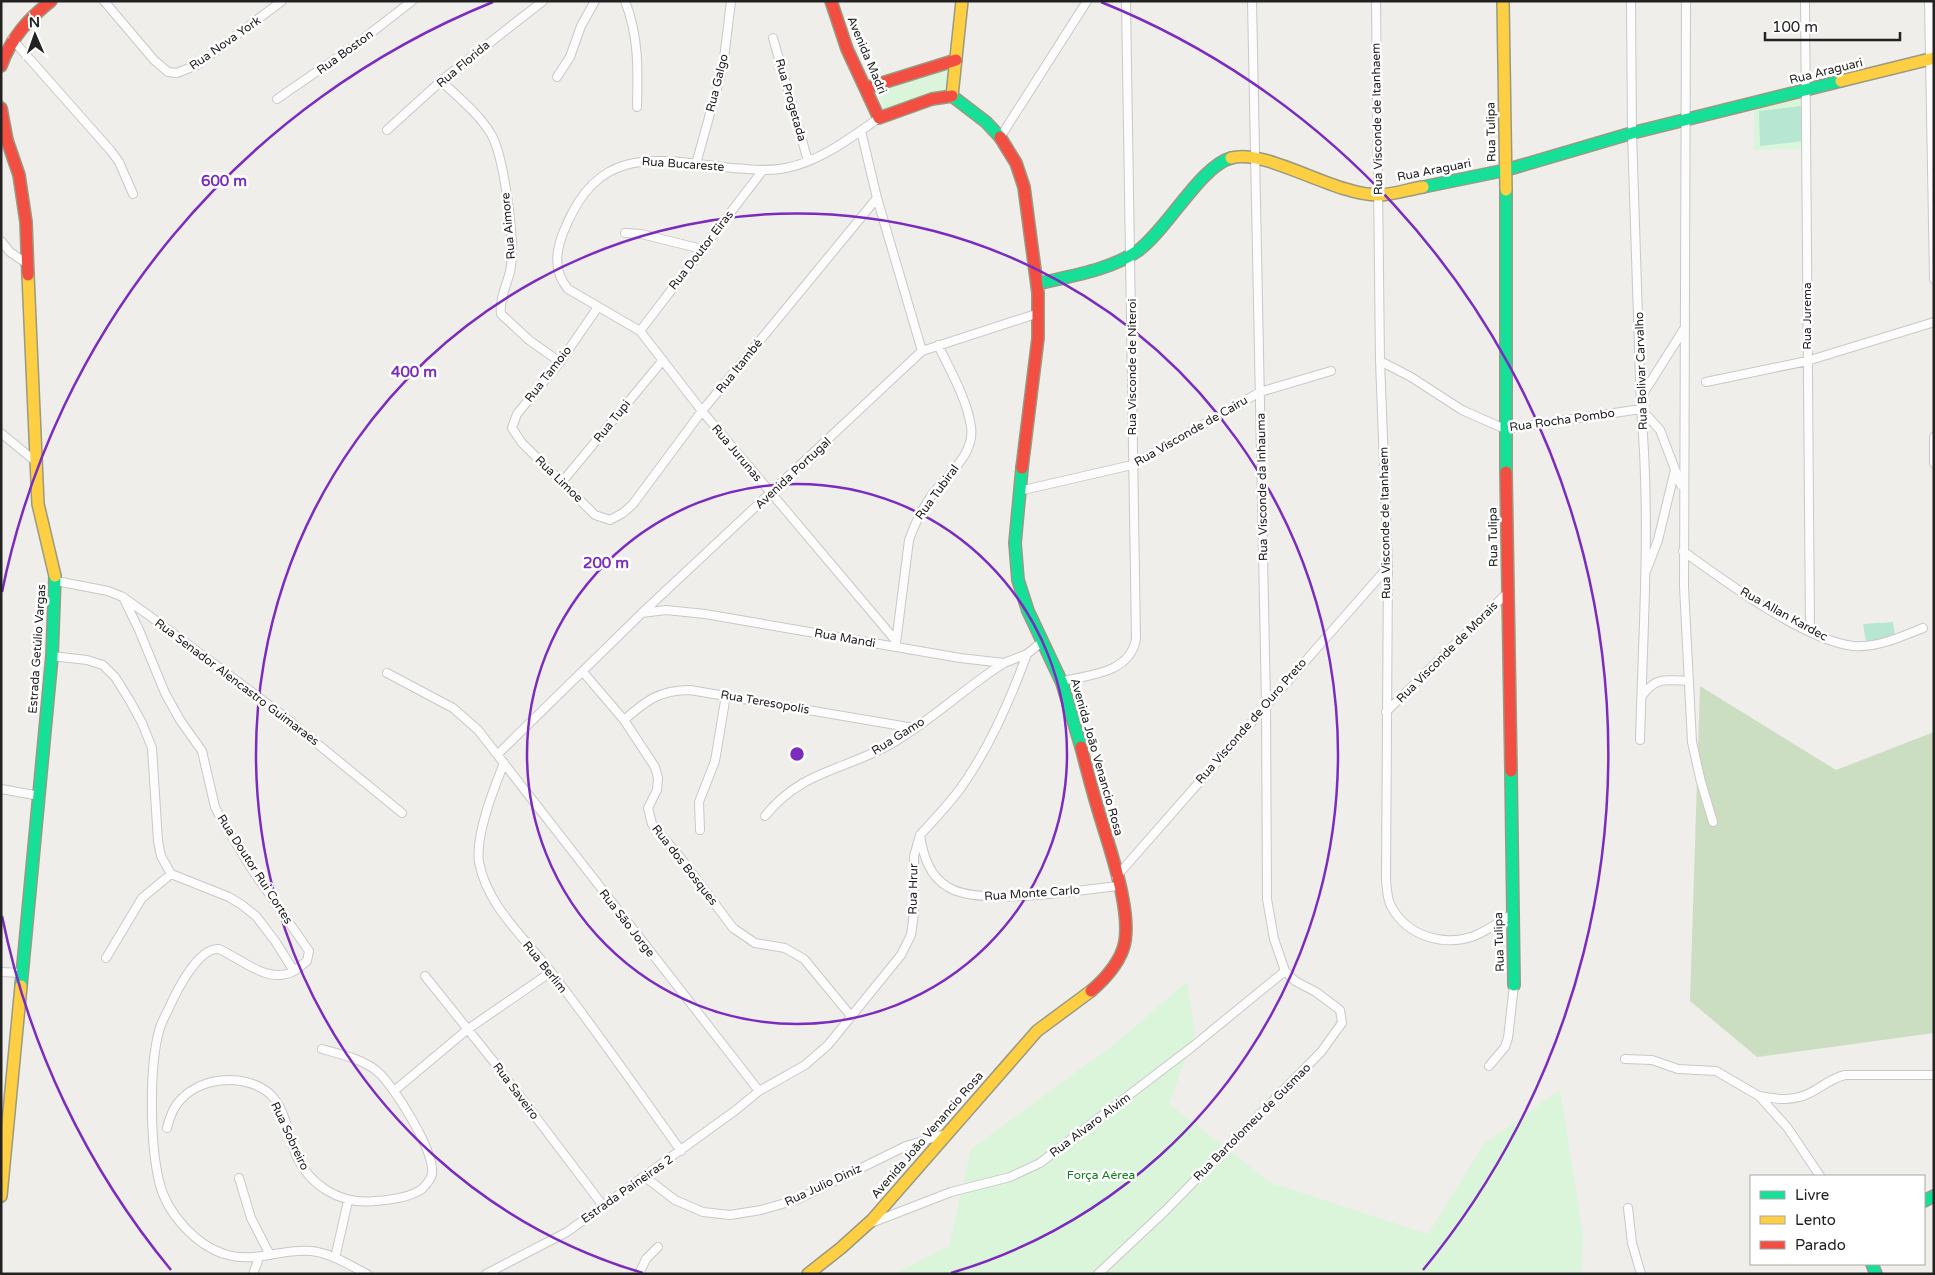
<svg xmlns="http://www.w3.org/2000/svg" width="1935" height="1275" font-family="'Varela Round',sans-serif">
<rect width="100%" height="100%" fill="#f0eeeb"/>
<path fill="#cbdec1" d="M 1700,686 L 1836,770 L 1934,732 L 1934,1033 L 1757,1057 L 1690,1001 Z"/>
<path fill="#daf5da" d="M 950,67 L 947,93 L 884,109 L 878,88 Z
M 1803,96 L 1804,149 L 1754,150 L 1754,108 Z
M 1187,982 L 1195,1033 L 1169,1104 L 1271,1183 L 1428,1234 L 1484,1144 L 1560,1090 L 1583,1234 L 1581,1274 L 894,1274 L 949,1246 L 971,1149 L 1116,1043 Z"/>
<path fill="#b7e6d2" d="M 1801,106 L 1803,141 L 1760,146 L 1759,111 Z
M 1893,622 L 1895,637 L 1866,641 L 1863,624 Z"/>
<g fill="none" stroke-linecap="round" stroke-linejoin="round">
<defs>
<path id="street" d="M 104,1 L 154,60 L 168,72 L 177,73 L 197,65 L 282,1
M 625,1 C 639,36 638,71 637,107
M 1376,1 L 1380,361 L 1388,567 L 1386,880 C 1387,888 1387,899 1391,906 C 1407,936 1443,947 1474,936 C 1487,931 1499,922 1511,915
M 1631,1 L 1632,133 L 1641,409 C 1651,519 1643,630 1640,740
M 1686,1 L 1684,587 L 1692,742 L 1701,782 L 1713,822
M 1805,1 L 1810,631
M 1929,1 L 1934,279
M 773,38 L 808,161
M 12,39 L 111,151 L 119,162 L 133,194
M 557,77 L 570,57 L 581,26 L 595,1
M 441,81 C 458,97 479,114 491,134 C 504,156 515,240 511,266 C 509,282 499,296 501,314 L 529,340 L 560,362
M 277,99 L 354,46 L 412,1
M 879,118 C 850,138 821,161 786,168 C 768,172 751,169 733,168 C 658,160 601,143 566,226 C 556,248 552,270 568,289 L 640,331 L 702,411 L 896,641
M 387,130 L 441,81 L 543,1
M 861,131 L 877,198 L 922,351
M 1001,136 L 1087,1
M 696,164 L 723,67 L 731,1
M 625,233 L 641,234 L 702,249
M 1,241 L 10,252 L 29,265
M 598,307 L 560,362 L 517,414 L 512,428 L 522,443 L 595,515 L 610,520 L 623,513 L 633,504 L 702,411 L 877,198
M 640,331 L 763,170
M 1380,361 L 1411,377 L 1462,410 L 1505,429 L 1641,409 L 1660,430 L 1681,485
M 1706,382 L 1807,361 L 1934,322
M 1641,397 L 1684,329
M 1,433 L 35,461
M 1934,437 L 1934,463
M 562,482 L 663,360
M 1019,491 L 1132,465 L 1260,392 L 1331,371
M 1683,551 C 1723,580 1804,640 1853,646 C 1876,648 1901,637 1923,628
M 1647,569 L 1658,540 L 1675,470
M 56,581 L 108,591 L 123,597 L 151,617 L 281,714 L 402,813
M 123,597 L 139,630 L 165,693 L 180,720 L 202,751 L 215,807 L 220,817 L 251,868 L 309,951 L 307,961 L 294,971
M 642,613 L 666,610 L 705,614 L 960,658 L 1004,663 L 1027,654 L 1043,641
M 896,643 L 909,540 C 915,523 923,507 934,492 C 949,474 975,453 971,427 C 967,399 950,370 938,345
M 52,656 L 87,660 L 103,665 L 115,677 L 130,701 L 142,723 L 152,748 L 158,841 L 161,856 L 171,874 L 229,897 L 242,905 L 256,916 L 275,941 L 294,971 C 269,985 243,960 219,949 C 198,947 176,992 168,1010 C 165,1016 161,1023 159,1031 C 149,1068 150,1143 159,1181 C 166,1213 197,1247 228,1255 C 256,1263 283,1248 311,1251 C 331,1253 349,1265 367,1274
M 583,672 L 624,720 L 655,767 L 658,778 L 657,790 L 648,808 L 652,824 L 679,856 L 733,928 L 755,943 L 785,948 L 804,959 L 851,1016
M 387,673 L 453,708 L 478,730 L 759,1091
M 1062,681 C 1090,675 1130,673 1136,639 L 1126,1
M 1642,696 C 1656,676 1667,680 1689,681
M 1386,712 L 1508,592
M 624,720 C 647,700 660,690 690,690 L 914,728
M 498,754 L 642,613 L 922,351 L 1039,313
M 504,763 C 494,788 475,836 479,862 C 487,906 525,938 551,972 C 596,1030 638,1091 681,1151
M 1,789 L 40,796
M 765,816 C 801,771 842,771 889,745 C 930,722 964,688 1004,663
M 700,830 L 699,802 L 715,761 L 726,695
M 920,835 C 923,855 929,876 948,887 C 979,907 1079,890 1118,886
M 1116,877 L 1388,567
M 106,958 L 142,898 L 171,874
M 1,972 L 22,973
M 425,976 L 494,1062 L 604,1207
M 1625,1059 L 1652,1060 L 1678,1069 L 1716,1071 L 1759,1096 L 1787,1127 L 1820,1176
M 1489,1066 L 1505,1047 L 1508,1038 L 1514,985
M 394,1091 L 468,1029 L 551,972
M 1759,1096 C 1772,1098 1786,1101 1799,1097 C 1815,1094 1827,1079 1845,1075 L 1934,1075
M 167,1128 C 169,1120 172,1111 177,1104 C 197,1077 243,1072 269,1093 C 286,1108 288,1136 296,1155 C 310,1186 341,1205 375,1201 C 390,1200 409,1198 422,1189 C 426,1185 431,1179 432,1174 C 435,1151 394,1086 378,1072 C 363,1059 340,1054 322,1049
M 645,1177 L 675,1200 L 703,1212 L 730,1215 L 761,1210 L 796,1200 L 906,1146 L 946,1134
M 239,1178 L 251,1218 L 270,1255
M 1628,1208 L 1632,1243 L 1641,1274
M 871,1223 L 951,1192 L 1010,1177 L 1040,1163 L 1192,1047 L 1285,971
M 335,1258 L 348,1201
M 253,1274 L 259,1258
M 486,1274 L 567,1232 L 736,1110 L 759,1091 L 805,1065 L 828,1045 L 901,955 L 911,935 L 914,913 L 914,856 L 920,835 C 934,820 948,805 960,789 C 988,750 1011,698 1027,654
M 639,1274 L 646,1259 L 658,1247
M 1098,1274 L 1165,1211 L 1321,1052 L 1342,1023 L 1340,1010 L 1316,992 L 1295,981 L 1285,971 L 1274,939 L 1267,899 L 1266,704 L 1252,1"/>
<path id="fast" d="M 952,96 L 986,122 L 1000,137
M 1423,187 L 1506,170 L 1632,133 L 1841,81
M 1037,284 C 1070,276 1111,270 1139,250 C 1168,228 1201,166 1231,158
M 1022,468 L 1015,543 L 1018,580 L 1028,611 L 1062,683 L 1081,747
M 1506,472 L 1506,190
M 1511,771 L 1514,985
M 21,986 L 52,656 L 55,576
M 1924,1201 L 1934,1196
M 1872,1264 L 1876,1274"/>
<path id="slow" d="M 1503,1 L 1506,190
M 1841,81 L 1934,58
M 952,96 L 962,1
M 1231,158 C 1266,148 1334,195 1378,195 C 1393,195 1409,189 1423,187
M 28,275 L 38,504 L 55,576
M 1,1196 L 21,986
M 808,1274 L 841,1248 L 872,1220 L 1037,1031 L 1091,991"/>
<path id="jam" d="M 831,1 L 847,49 L 879,118 L 932,99 L 952,96
M 1,66 C 11,38 28,19 51,1
M 866,88 L 956,60
M 1,108 L 7,140 L 19,175 L 26,222 L 28,275
M 1000,137 L 1016,163 L 1024,187 L 1038,293 L 1038,338 L 1022,468
M 1506,472 L 1511,771
M 1081,747 C 1086,766 1091,786 1097,806 C 1107,841 1135,915 1123,949 C 1117,966 1105,979 1091,991"/>
</defs>
<use href="#street" stroke="#c9c8c7" stroke-width="10"/>
<use href="#fast" stroke="#999a82" stroke-width="14"/>
<use href="#slow" stroke="#999a82" stroke-width="14"/>
<use href="#jam" stroke="#999a82" stroke-width="14"/>
<use href="#street" stroke="#fdfcfc" stroke-width="8"/>
<use href="#fast" stroke="#16e098" stroke-width="11"/>
<use href="#slow" stroke="#ffcf43" stroke-width="11"/>
<use href="#jam" stroke="#f24e42" stroke-width="11"/>
</g>
<g fill="none" stroke="#7b2cbf" stroke-width="2.5">
<circle cx="797" cy="754" r="270"/>
<path d="M643 1273A541 541 0 1 1 951 1273"/>
<path d="M171 1270A811 811 0 0 1 2 916M2 592A811 811 0 0 1 493 2M1101 2A811 811 0 0 1 1423 1270"/>
</g>
<g text-anchor="middle" dominant-baseline="central" stroke-width="5" stroke-linejoin="round" paint-order="stroke">
<g font-size="12" fill="#222" stroke="#fff">
<text transform="translate(225 43) rotate(-35)">Rua Nova York</text>
<text transform="translate(345 52) rotate(-36)">Rua Boston</text>
<text transform="translate(867 55) rotate(67)">Avenida Madri</text>
<text transform="translate(463 64) rotate(-40)">Rua Florida</text>
<text transform="translate(1826 71) rotate(-14)">Rua Araguari</text>
<text transform="translate(717 83) rotate(-76)">Rua Galgo</text>
<text transform="translate(791 100) rotate(74)">Rua Progetada</text>
<text transform="translate(1377 119) rotate(-91)">Rua Visconde de Itanhaem</text>
<text transform="translate(1491 132) rotate(-91)">Rua Tulipa</text>
<text transform="translate(683 164) rotate(4)">Rua Bucareste</text>
<text transform="translate(1434 170) rotate(-11)">Rua Araguari</text>
<text transform="translate(508 226) rotate(-95)">Rua Aimore</text>
<text transform="translate(701 250) rotate(-52)">Rua Doutor Eiras</text>
<text transform="translate(1807 316) rotate(-90)">Rua Jurema</text>
<text transform="translate(739 366) rotate(-51)">Rua Itambé</text>
<text transform="translate(1132 367) rotate(-90)">Rua Visconde de Niteroi</text>
<text transform="translate(1641 371) rotate(-92)">Rua Bolivar Carvalho</text>
<text transform="translate(548 374) rotate(-52)">Rua Tamoio</text>
<text transform="translate(1562 420) rotate(-8)">Rua Rocha Pombo</text>
<text transform="translate(612 421) rotate(-51)">Rua Tupi</text>
<text transform="translate(1191 431) rotate(-30)">Rua Visconde de Cairu</text>
<text transform="translate(737 453) rotate(50)">Rua Jurunas</text>
<text transform="translate(793 473) rotate(-43)">Avenida Portugal</text>
<text transform="translate(559 479) rotate(44)">Rua Limoe</text>
<text transform="translate(1262 487) rotate(-91)">Rua Visconde da Inhauma</text>
<text transform="translate(937 492) rotate(-54)">Rua Tubiral</text>
<text transform="translate(1385 523) rotate(-91)">Rua Visconde de Itanhaem</text>
<text transform="translate(1493 537) rotate(-91)">Rua Tulipa</text>
<text transform="translate(1784 614) rotate(29)">Rua Allan Kardec</text>
<text transform="translate(845 638) rotate(10)">Rua Mandi</text>
<text transform="translate(37 649) rotate(-86)">Estrada Getúlio Vargas</text>
<text transform="translate(1447 652) rotate(-45)">Rua Visconde de Morais</text>
<text transform="translate(237 682) rotate(37)">Rua Senador Alencastro Guimaraes</text>
<text transform="translate(765 702) rotate(10)">Rua Teresopolis</text>
<text transform="translate(1251 721) rotate(-49)">Rua Visconde de Ouro Preto</text>
<text transform="translate(898 736) rotate(-32)">Rua Gamo</text>
<text transform="translate(1097 757) rotate(74)">Avenida João Venancio Rosa</text>
<text transform="translate(685 865) rotate(52)">Rua dos Bosques</text>
<text transform="translate(255 869) rotate(57)">Rua Doutor Rui Cortes</text>
<text transform="translate(913 889) rotate(-89)">Rua Hrur</text>
<text transform="translate(1032 893) rotate(-4)">Rua Monte Carlo</text>
<text transform="translate(627 923) rotate(52)">Rua São Jorge</text>
<text transform="translate(1499 942) rotate(-92)">Rua Tulipa</text>
<text transform="translate(545 967) rotate(51)">Rua Berlim</text>
<text transform="translate(516 1091) rotate(53)">Rua Saveiro</text>
<text transform="translate(1252 1122) rotate(-45)">Rua Bartolomeu de Gusmao</text>
<text transform="translate(1090 1125) rotate(-37)">Rua Alvaro Alvim</text>
<text transform="translate(927 1135) rotate(-49)">Avenida João Venancio Rosa</text>
<text transform="translate(290 1136) rotate(65)">Rua Sobreiro</text>
<text transform="translate(823 1185) rotate(-25)">Rua Julio Diniz</text>
<text transform="translate(627 1189) rotate(-35)">Estrada Paineiras 2</text>
</g>
<g font-size="12" fill="#0c8416" stroke="#fff">
<text x="1101" y="1175">Força Aérea</text>
</g>
</g>
<circle cx="797" cy="754" r="8" fill="#7b2cbf" stroke="#fff" stroke-width="2.5"/>
<g font-size="15" text-anchor="middle" font-weight="bold" fill="#7b2cbf" stroke="#fff" stroke-width="5" stroke-linejoin="round" paint-order="stroke">
<text x="224" y="186">600 m</text>
<text x="414" y="377">400 m</text>
<text x="606" y="568">200 m</text>
</g>
<rect width="1935" height="1275" fill="none" stroke="#222222" stroke-width="5"/>
<rect x="1750" y="1175" width="175" height="90" fill="#ffffff" stroke="#a7a7a7"/>
<rect x="1760" y="1191" width="25" height="8" fill="#16e098" stroke="#a7a7a7"/>
<text x="1795" y="1200" font-size="15" fill="#222222">Livre</text>
<rect x="1760" y="1216" width="25" height="8" fill="#ffcf43" stroke="#a7a7a7"/>
<text x="1795" y="1225" font-size="15" fill="#222222">Lento</text>
<rect x="1760" y="1241" width="25" height="8" fill="#f24e42" stroke="#a7a7a7"/>
<text x="1795" y="1250" font-size="15" fill="#222222">Parado</text>
<g transform="translate(35 35) rotate(358)" stroke="#ffffff" stroke-width="4" paint-order="stroke">
<path d="M0-4L9 19L0 12L-9 19Z" fill="#222222"/>
<text y="-8" font-size="14" font-weight="bold" text-anchor="middle" fill="#222222">N</text>
</g>
<path d="M1765 32v8h135v-8" fill="none" stroke="#222222" stroke-width="2.5"/>
<text x="1772" y="32" font-size="15" fill="#222222" stroke="#ffffff" stroke-width="4" paint-order="stroke">100 m</text>
</svg>
